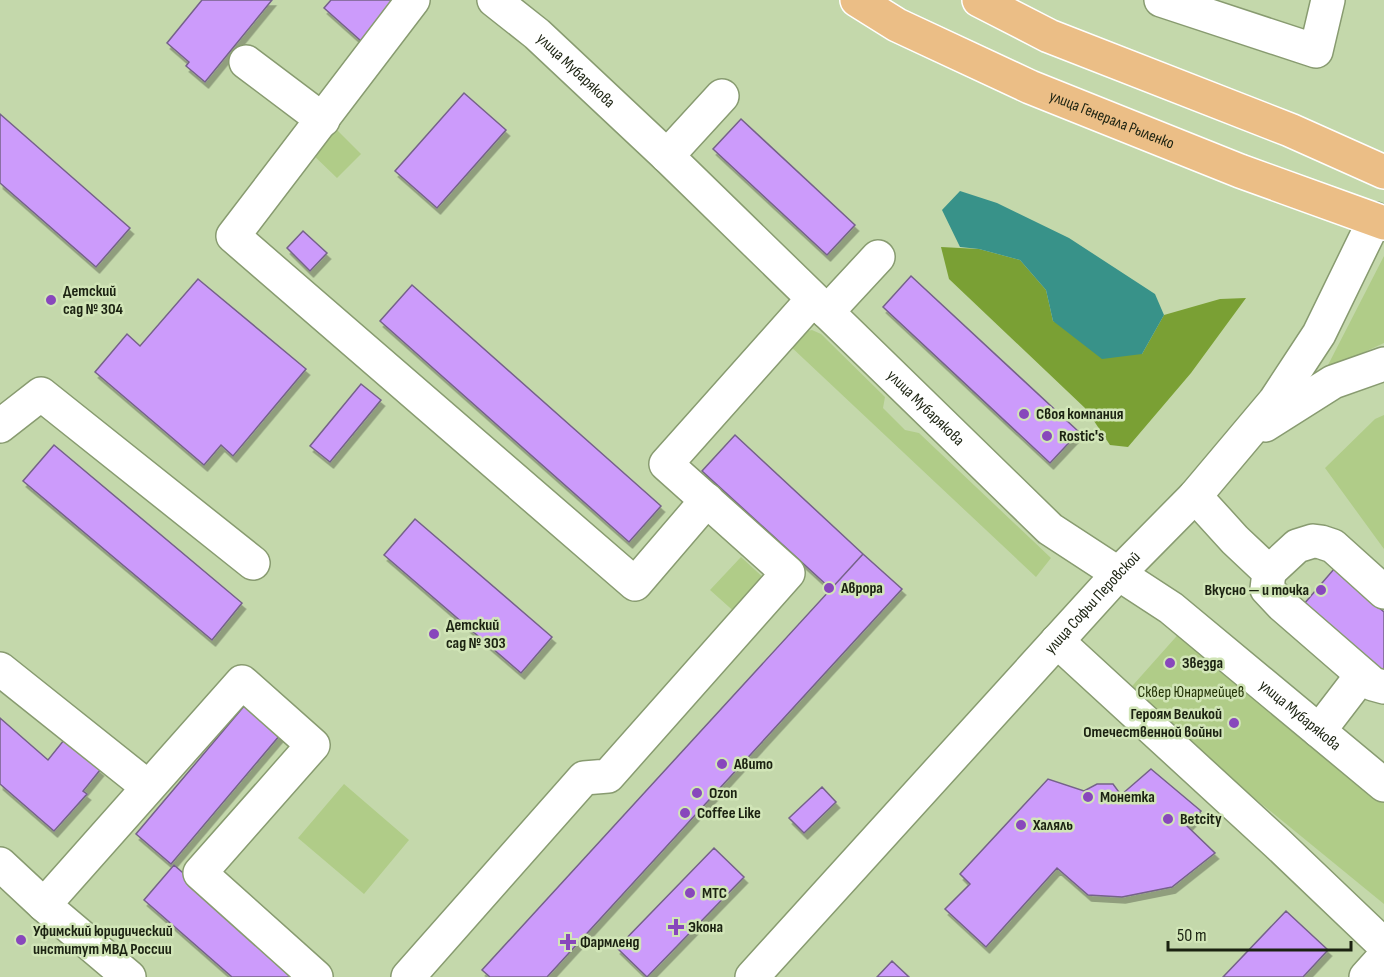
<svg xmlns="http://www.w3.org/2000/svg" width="1384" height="977" font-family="'Sofia Sans Condensed',sans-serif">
<defs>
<filter id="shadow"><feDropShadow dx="3.5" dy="6" stdDeviation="0" flood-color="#0004"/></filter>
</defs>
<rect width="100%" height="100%" fill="#c4d8ab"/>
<path fill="#b0cc88" d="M 333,126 L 361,154 L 337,178 L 309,151 Z
M 1384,256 L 1384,343 L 1332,367 L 1328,365 Z
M 812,330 L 821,334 L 885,397 L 883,408 L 905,430 L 919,433 L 1051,558 L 1036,577 L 788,344 L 799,333 Z
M 1384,415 L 1384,549 L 1325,468 L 1375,419 Z
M 741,557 L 768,582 L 738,615 L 710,590 Z
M 1183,629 L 1384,799 L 1384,904 L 1126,693 Z
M 344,784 L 409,840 L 364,894 L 298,838 Z"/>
<path fill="#7aa034" d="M 941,247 L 979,249 L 1020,260 L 1046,290 L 1053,321 L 1142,354 L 1164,315 L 1220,299 L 1246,298 L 1191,373 L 1128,447 L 1110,445 L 1086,409 L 949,279 Z"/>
<path fill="#389289" d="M 960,191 L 997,203 L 1069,238 L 1155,294 L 1164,315 L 1142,354 L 1102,359 L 1053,321 L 1046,290 L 1020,260 L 979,249 L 960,247 L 942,210 Z"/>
<path fill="#cc9bfb" stroke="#756289" stroke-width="1.5" filter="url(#shadow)" d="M 202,0 L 272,0 L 205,82 L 186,66 L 189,62 L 167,43 Z
M 331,0 L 397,0 L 361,41 L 324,8 Z
M 464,93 L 506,130 L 437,208 L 395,171 Z
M 0,114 L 130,228 L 96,267 L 0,183 Z
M 741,119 L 855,225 L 827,255 L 713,149 Z
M 303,231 L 327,253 L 310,271 L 287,248 Z
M 911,276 L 1079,432 L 1050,463 L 883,307 Z
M 198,279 L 306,369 L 233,456 L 221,445 L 204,465 L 95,372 L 127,334 L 140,346 Z
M 412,285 L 661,506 L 629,542 L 380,321 Z
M 361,384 L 381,400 L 330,462 L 310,446 Z
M 735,435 L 863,554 L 831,589 L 702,471 Z
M 54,445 L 242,603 L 212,640 L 23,481 Z
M 415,519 L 552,637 L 521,673 L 384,555 Z
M 863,554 L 902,589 L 547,977 L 490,977 L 482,970 Z
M 1334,569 L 1384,612 L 1384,674 L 1304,604 Z
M 245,705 L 280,735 L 171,864 L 136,834 Z
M 0,718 L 48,760 L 64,740 L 100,770 L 83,791 L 87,794 L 54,831 L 0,784 Z
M 1151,769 L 1201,811 L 1187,826 L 1215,853 L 1172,887 L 1122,897 L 1088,895 L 1057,868 L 986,947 L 945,909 L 970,884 L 960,874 L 1048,779 L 1084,791 L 1097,784 L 1113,784 L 1121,795 Z
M 822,787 L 836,802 L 804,833 L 789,818 Z
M 714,848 L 744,877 L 647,977 L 617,948 Z
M 174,865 L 302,977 L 232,977 L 144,900 Z
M 1286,911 L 1328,950 L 1303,977 L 1223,977 Z
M 892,961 L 909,977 L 877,977 Z"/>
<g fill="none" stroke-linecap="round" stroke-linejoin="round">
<defs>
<g id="minor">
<path d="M 413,0 L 233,236 L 635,584 L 707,500"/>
<path id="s1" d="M 494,0 L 537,34 L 667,156 L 1050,529 L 1171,608 L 1384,785"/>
<path d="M 1161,0 L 1316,51 L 1328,0"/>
<path d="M 246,62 L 323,120"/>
<path d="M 667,156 L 722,96"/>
<path d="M 827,312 L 878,257"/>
<path d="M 1265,425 L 1333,382 L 1384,364"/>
<path d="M 0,426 L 41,394 L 253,563"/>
<path d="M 1195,496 L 1235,540 L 1269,572 L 1267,589 L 1282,605 L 1373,684 L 1384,687"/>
<path d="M 1269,572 L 1297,546 L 1313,541 L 1321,542 L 1333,546 L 1384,592"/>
<path d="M 1057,641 L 1277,843 L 1384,945"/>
<path d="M 0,669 L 148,787"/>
<path d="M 1319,731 L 1362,675"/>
<path d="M 0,864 L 44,905 L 129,977"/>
<path d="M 44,905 L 242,682 L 313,745 L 200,873 L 316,977"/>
<path d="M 408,977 L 584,778 L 608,776 L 788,573 L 666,464 L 813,299"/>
<path id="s2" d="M 752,977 L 1119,573 L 1195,496 L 1275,401 L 1319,334 L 1375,219"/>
<path d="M 1366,977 L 1384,957"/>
</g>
<g id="major">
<path id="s3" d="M 857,0 L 897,25 L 1030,87 L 1240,171 L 1384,223"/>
<path d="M 979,0 L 1049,36 L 1290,130 L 1384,172"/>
</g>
</defs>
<use href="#minor" stroke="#889b70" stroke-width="36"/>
<use href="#major" stroke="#fff" stroke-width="36"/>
<use href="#minor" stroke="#fff" stroke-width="33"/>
<use href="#major" stroke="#ebbe86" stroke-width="33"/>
</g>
<g fill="#8847bc" stroke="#d1e5b7" stroke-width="2">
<circle cx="51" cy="300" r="6"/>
<circle cx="1024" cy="414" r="6"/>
<circle cx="1047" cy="436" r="6"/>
<circle cx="829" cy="588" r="6"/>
<circle cx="1321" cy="590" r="6"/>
<circle cx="434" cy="634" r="6"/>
<circle cx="1170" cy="663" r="6"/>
<circle cx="1234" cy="723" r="6"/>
<circle cx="722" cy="764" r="6"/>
<circle cx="697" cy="793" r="6"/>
<circle cx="1088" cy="797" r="6"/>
<circle cx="685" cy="813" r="6"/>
<circle cx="1168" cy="819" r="6"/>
<circle cx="1021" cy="825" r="6"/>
<circle cx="690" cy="893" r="6"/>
<path d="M673 918h6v6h6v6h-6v6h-6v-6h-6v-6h6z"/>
<circle cx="21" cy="940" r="6"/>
<path d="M565 933h6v6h6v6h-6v6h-6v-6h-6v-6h6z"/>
</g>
<g text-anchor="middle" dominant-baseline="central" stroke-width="5" stroke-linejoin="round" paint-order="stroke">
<g font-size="16" fill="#1b2211" stroke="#d1e5b7">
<text stroke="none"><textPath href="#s1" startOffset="108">улица Мубарякова</textPath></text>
<text stroke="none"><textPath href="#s3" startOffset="282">улица Генерала Рыленко</textPath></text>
<text stroke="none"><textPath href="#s1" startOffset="594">улица Мубарякова</textPath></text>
<text stroke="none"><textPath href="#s2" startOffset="506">улица Софьи Перовской</textPath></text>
<text stroke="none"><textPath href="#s1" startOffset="1080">улица Мубарякова</textPath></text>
</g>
<g font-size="16" font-weight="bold" fill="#1b2211" stroke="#d1e5b7" text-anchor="start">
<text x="63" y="291">Детский<tspan x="63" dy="18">сад № 304</tspan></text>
<text x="1036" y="414">Своя компания</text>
<text x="1059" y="436">Rostic's</text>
<text x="841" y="588">Аврора</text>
<text x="1309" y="590" text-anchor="end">Вкусно — и точка</text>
<text x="446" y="625">Детский<tspan x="446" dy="18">сад № 303</tspan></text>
<text x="1182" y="663">Звезда</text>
<text x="1222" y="714" text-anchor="end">Героям Великой<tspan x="1222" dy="18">Отечественной войны</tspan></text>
<text x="734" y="764">Авито</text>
<text x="709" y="793">Ozon</text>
<text x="1100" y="797">Монетка</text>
<text x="697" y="813">Coffee Like</text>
<text x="1180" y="819">Betcity</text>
<text x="1033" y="825">Халяль</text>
<text x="702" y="893">МТС</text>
<text x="688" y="927">Экона</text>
<text x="33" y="931">Уфимский юридический<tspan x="33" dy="18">институт МВД России</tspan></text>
<text x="580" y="942">Фармленд</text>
</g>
<g font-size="16" fill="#243306" stroke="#d1e5b7">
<text x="1191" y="692">Сквер Юнармейцев</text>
</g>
</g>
<path d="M1168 941v9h183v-9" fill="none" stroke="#1b2211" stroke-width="3"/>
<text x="1177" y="941" font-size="18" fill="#1b2211" stroke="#d1e5b7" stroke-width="4.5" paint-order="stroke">50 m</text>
</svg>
